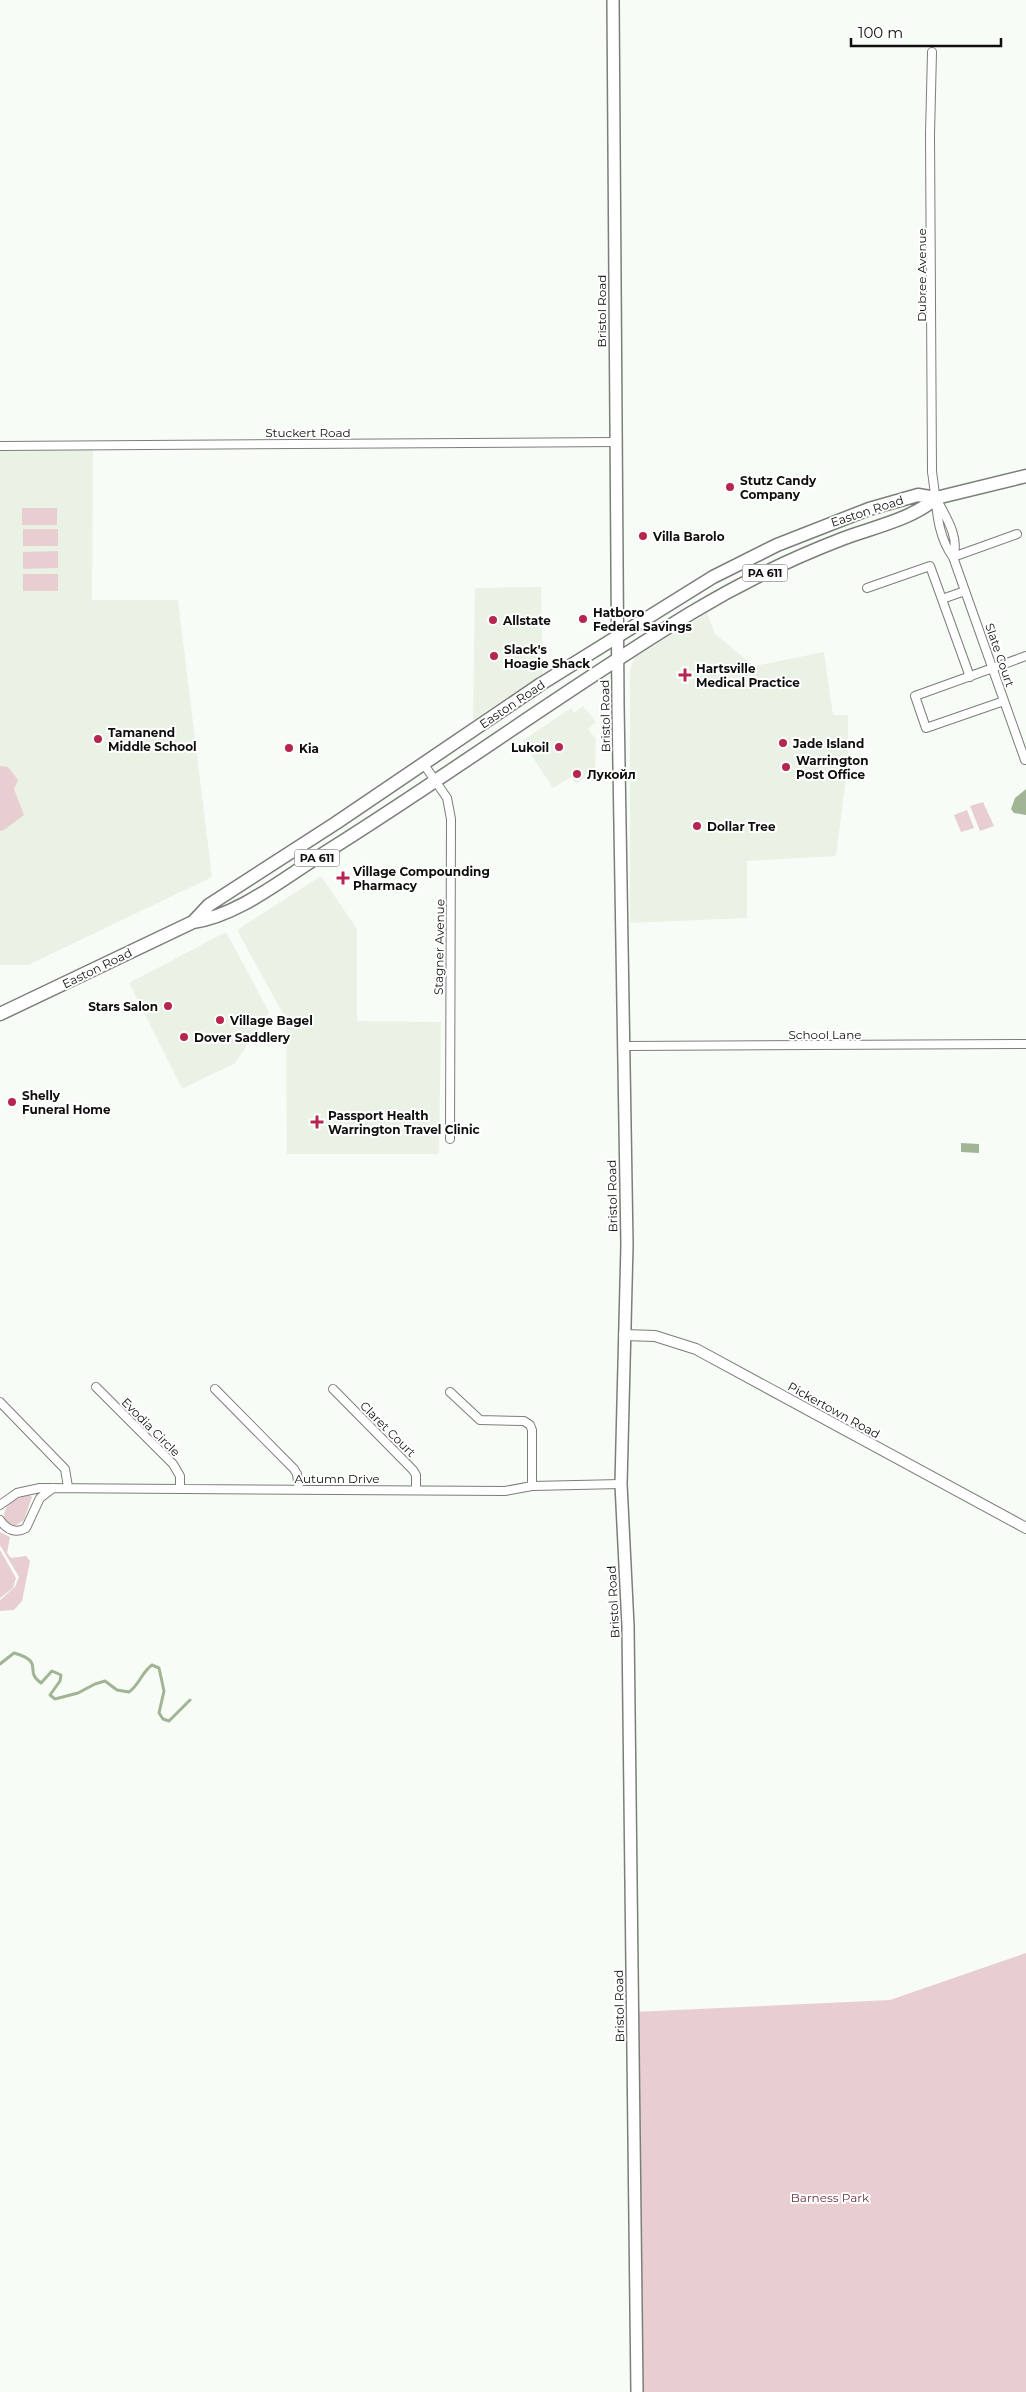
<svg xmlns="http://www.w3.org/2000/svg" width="1026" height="2392" font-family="Montserrat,sans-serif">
<rect width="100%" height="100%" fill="#f8fcf6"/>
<path fill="#eaf2e6" d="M 0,445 L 93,445 L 92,600 L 178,600 L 212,877 L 28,965 L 0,965 Z
M 541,587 L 543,674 L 473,720 L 475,588 Z
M 707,613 L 715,634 L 754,666 L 824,652 L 833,715 L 848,715 L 848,764 L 836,856 L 747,861 L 747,918 L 630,923 L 630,670 L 634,658 Z
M 583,706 L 596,722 L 588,729 L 596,739 L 595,771 L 576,784 L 571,777 L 553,788 L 522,741 L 571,708 L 574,713 Z
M 321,876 L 357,929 L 357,1021 L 441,1022 L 439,1154 L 287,1154 L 286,1019 L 237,930 Z
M 226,932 L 269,1012 L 235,1063 L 182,1089 L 129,983 Z"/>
<path fill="#e9ced1" d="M 22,508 L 57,508 L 57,525 L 22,525 Z
M 23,529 L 58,529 L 58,546 L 23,546 Z
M 58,551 L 58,568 L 23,569 L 23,552 Z
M 23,574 L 58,574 L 58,591 L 23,591 Z
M 0,766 L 8,767 L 18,780 L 14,789 L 24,815 L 4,830 L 0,831 Z
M 983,802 L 994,826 L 980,831 L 970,806 Z
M 967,810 L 974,828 L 961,832 L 954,815 Z
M 29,1495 L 32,1497 L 24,1520 L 15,1526 L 8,1523 L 4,1517 C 4,1503 18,1498 29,1495 Z
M 0,1532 L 10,1537 L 7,1553 L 11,1558 L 26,1556 L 30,1561 L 22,1601 L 14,1610 L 0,1611 L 0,1600 L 15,1587 L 19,1577 L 0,1545 Z
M 0,1550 L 16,1578 L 13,1588 L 0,1598 Z
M 1026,1953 L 1026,2392 L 637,2392 L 633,2012 L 890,2000 Z"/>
<path fill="#a1b595" d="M 1026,789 L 1026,815 L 1014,813 L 1011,809 L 1015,798 Z
M 961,1143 L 979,1144 L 979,1153 L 961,1152 Z"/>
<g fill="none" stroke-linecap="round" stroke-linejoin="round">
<path stroke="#a1b595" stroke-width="3" d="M 0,1664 L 14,1653 C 46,1662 23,1671 41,1683 L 52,1671 L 61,1675 L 60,1681 L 50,1695 L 55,1699 L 78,1693 L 95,1684 L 105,1681 L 117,1690 L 129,1692 C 140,1684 141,1673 152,1665 L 159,1668 L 164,1691 L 159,1713 L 163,1719 L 169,1721 L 190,1700"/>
<defs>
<path id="minor" d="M 932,52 L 930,134 L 932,472 C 937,501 935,533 953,557 L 1025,760
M 0,446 L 616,442
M 937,500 C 946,517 960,538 953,557
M 953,557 L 1017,534
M 867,588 L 930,566 L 970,677
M 942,599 L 965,591
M 1004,701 L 926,728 L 915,696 L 1026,656
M 423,763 L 447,798 L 451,819 L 450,1139
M 625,1046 L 1026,1044
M 96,1387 L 173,1464 L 180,1476 L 180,1488
M 215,1389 L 294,1469 L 297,1474 L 299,1489
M 333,1389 L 413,1470 L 416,1475 L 416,1490
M 450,1392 L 480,1420 L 524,1421 L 530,1425 L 532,1430 L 532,1486
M 0,1402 L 65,1469 L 68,1487
M 0,1505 L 17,1493 L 40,1488 L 505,1491 L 532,1486 L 621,1484
M 0,1520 C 7,1530 16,1534 26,1528 L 40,1498 L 53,1488"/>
<path id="tertiary" d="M 624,1335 L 655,1336 L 696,1349 L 1026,1528"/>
<path id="secondary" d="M 613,0 L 618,705 L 627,1245 L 621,1484 L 628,1626 L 637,2392"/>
<path id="trunk" d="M 193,922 L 209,905 L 336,823 L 541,684 L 713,577 L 777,545 L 869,509 L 918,495 L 936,498 L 1026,476
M 0,1014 L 193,922 C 237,916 281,880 318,857 C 444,779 564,690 691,613 C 739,584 790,559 842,539 C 873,527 911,520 936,498"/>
</defs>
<use href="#minor" stroke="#7b7f79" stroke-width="10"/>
<use href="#tertiary" stroke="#7b7f79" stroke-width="12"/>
<use href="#secondary" stroke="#7b7f79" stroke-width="14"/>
<use href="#trunk" stroke="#7b7f79" stroke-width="15"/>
<use href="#minor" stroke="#fff" stroke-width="8"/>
<use href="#tertiary" stroke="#fff" stroke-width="10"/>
<use href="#secondary" stroke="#fff" stroke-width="11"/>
<use href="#trunk" stroke="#fff" stroke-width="12"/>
</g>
<g fill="#b6264e" stroke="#fff" stroke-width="2">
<circle cx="730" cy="487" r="5"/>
<circle cx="643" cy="536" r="5"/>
<circle cx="583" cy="619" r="5"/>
<circle cx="493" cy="620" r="5"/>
<circle cx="494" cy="656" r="5"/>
<path d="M682.5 667.5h5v5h5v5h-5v5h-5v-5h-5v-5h5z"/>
<circle cx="98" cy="739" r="5"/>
<circle cx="783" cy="743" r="5"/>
<circle cx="559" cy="747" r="5"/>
<circle cx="289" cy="748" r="5"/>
<circle cx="786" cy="767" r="5"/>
<circle cx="577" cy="774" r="5"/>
<circle cx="697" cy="826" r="5"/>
<path d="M340.5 870.5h5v5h5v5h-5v5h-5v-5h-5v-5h5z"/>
<circle cx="168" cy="1006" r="5"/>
<circle cx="220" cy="1020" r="5"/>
<circle cx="184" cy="1037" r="5"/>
<circle cx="12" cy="1102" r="5"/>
<path d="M314.5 1114.5h5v5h5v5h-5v5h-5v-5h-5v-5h5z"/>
</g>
<g text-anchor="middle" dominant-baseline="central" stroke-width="4" stroke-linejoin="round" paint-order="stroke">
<g fill="#fff" stroke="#565756" stroke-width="1">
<rect x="742.5" y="564.5" width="45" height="17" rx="4"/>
<rect x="294.5" y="849.5" width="45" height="17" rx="4"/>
</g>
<g font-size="11" font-weight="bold" fill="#0e0f0d">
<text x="765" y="573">PA 611</text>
<text x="317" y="858">PA 611</text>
</g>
<g font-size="12" fill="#0e0f0d" stroke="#fff">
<text transform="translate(921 275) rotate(-90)">Dubree Avenue</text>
<text transform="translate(601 311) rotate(-90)">Bristol Road</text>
<text x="308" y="432">Stuckert Road</text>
<text transform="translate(867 511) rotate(-18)">Easton Road</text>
<text transform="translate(1000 655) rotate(71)">Slate Court</text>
<text transform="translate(512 704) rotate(-34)">Easton Road</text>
<text transform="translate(605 716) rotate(-91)">Bristol Road</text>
<text transform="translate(439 947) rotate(-89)">Stagner Avenue</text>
<text transform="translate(97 968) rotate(-26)">Easton Road</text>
<text x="825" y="1034">School Lane</text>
<text transform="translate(612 1196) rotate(-91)">Bristol Road</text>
<text transform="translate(834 1410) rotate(29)">Pickertown Road</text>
<text transform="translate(151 1427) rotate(45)">Evodia Circle</text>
<text transform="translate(388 1429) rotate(45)">Claret Court</text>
<text x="337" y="1478">Autumn Drive</text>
<text transform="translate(613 1602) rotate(-93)">Bristol Road</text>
<text transform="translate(619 2006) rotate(-91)">Bristol Road</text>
</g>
<g font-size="12" font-weight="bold" fill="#0e0f0d" stroke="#fff" text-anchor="start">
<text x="740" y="480">Stutz Candy<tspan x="740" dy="14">Company</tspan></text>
<text x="653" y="536">Villa Barolo</text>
<text x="593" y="612">Hatboro<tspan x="593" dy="14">Federal Savings</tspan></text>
<text x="503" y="620">Allstate</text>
<text x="504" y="649">Slack's<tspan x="504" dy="14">Hoagie Shack</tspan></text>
<text x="696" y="668">Hartsville<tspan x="696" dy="14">Medical Practice</tspan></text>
<text x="108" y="732">Tamanend<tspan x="108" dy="14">Middle School</tspan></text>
<text x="793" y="743">Jade Island</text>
<text x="549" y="747" text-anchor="end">Lukoil</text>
<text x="299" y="748">Kia</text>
<text x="796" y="760">Warrington<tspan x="796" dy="14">Post Office</tspan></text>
<text x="587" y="774">Лукойл</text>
<text x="707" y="826">Dollar Tree</text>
<text x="353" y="871">Village Compounding<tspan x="353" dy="14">Pharmacy</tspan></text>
<text x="158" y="1006" text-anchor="end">Stars Salon</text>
<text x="230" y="1020">Village Bagel</text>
<text x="194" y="1037">Dover Saddlery</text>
<text x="22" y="1095">Shelly<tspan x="22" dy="14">Funeral Home</tspan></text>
<text x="328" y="1115">Passport Health<tspan x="328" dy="14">Warrington Travel Clinic</tspan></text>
</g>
<g font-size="12" fill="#6b333c" stroke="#fff">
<text x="830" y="2197">Barness Park</text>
</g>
</g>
<path d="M851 38v8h150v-8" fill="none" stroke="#0e0f0d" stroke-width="2.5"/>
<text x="858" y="38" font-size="15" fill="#0e0f0d" stroke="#ffffff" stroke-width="4" paint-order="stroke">100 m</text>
</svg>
